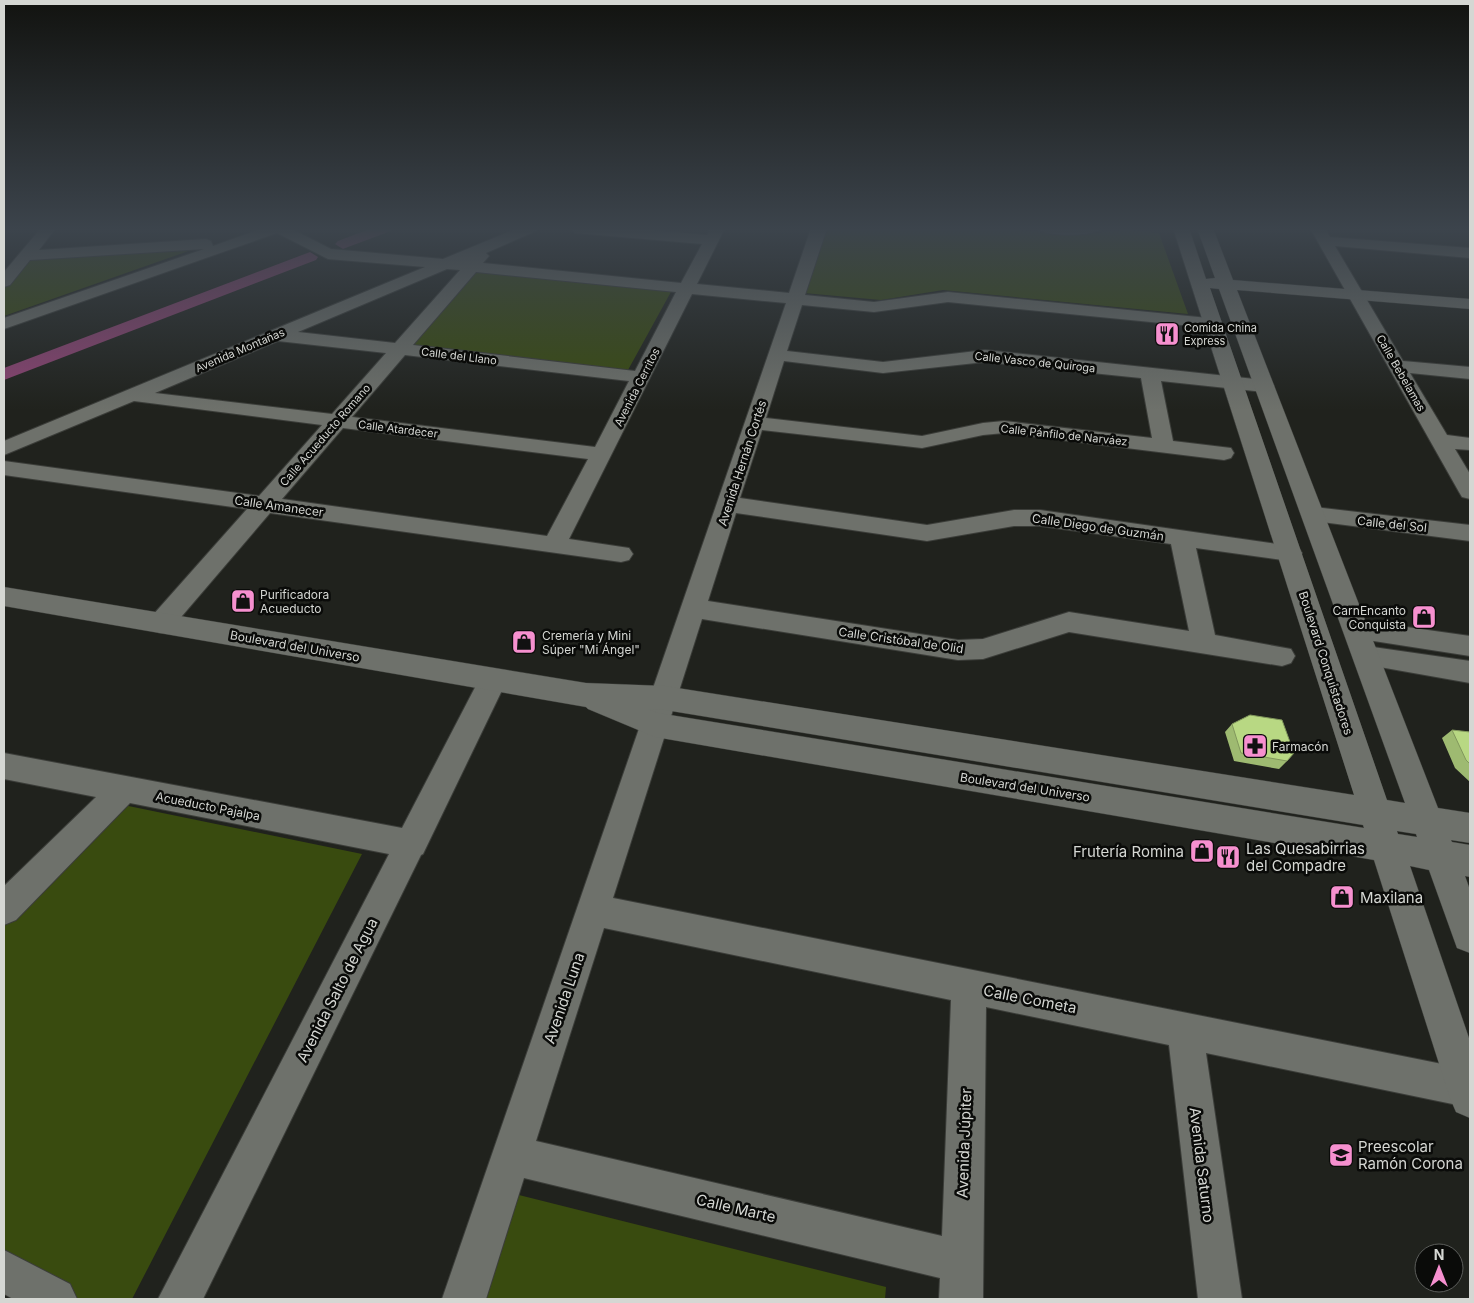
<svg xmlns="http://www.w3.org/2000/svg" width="1474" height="1303" font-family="Inter,sans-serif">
<rect width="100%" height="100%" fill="#20221d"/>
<path fill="#394b0f" d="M 825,228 L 992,228 L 1072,235 L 1127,230 L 1159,233 L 1188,314 L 943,290 L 881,300 L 804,293 Z
M 197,248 L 4,316 L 4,288 L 28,258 Z
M 473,270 L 672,290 L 628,370 L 410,345 Z
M 109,802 L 362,854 L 132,1299 L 67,1299 L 4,1259 L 4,909 Z
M 491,1188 L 886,1287 L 885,1299 L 453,1299 Z"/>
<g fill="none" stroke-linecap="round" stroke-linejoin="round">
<path fill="#8c4372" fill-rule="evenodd" d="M 372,228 L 393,228 L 391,231 L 348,247 L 343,249 L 335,244 L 338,241 Z
M 310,252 L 318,257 L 316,260 L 4,380 L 4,368 Z"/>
<defs>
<path id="street" d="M 41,228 L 56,228 L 39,250 L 206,239 L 211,241 L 213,246 L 263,228 L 290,228 L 331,249 L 443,259 L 518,228 L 538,228 L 536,231 L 486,253 L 489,256 L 483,263 L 681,283 L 702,244 L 575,233 L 568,228 L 627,228 L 707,235 L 710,228 L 725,228 L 697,284 L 789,293 L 811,228 L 827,228 L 805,295 L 874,302 L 948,292 L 1218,319 L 1221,323 L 1218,327 L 1212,328 L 948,302 L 874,312 L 802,305 L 787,351 L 883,362 L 985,350 L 1264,380 L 1271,382 L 1274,386 L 1271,390 L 1264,392 L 1161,381 L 1173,441 L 1231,448 L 1234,453 L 1231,458 L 1224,460 L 1004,433 L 983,435 L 922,448 L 762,430 L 740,498 L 927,525 L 1014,510 L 1040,510 L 1298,547 L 1302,553 L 1298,559 L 1290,561 L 1196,548 L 1215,635 L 1291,649 L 1295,656 L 1291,663 L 1282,666 L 1069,632 L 983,659 L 958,660 L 702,619 L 613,898 L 1467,1069 L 1470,1070 L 1470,1106 L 1467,1107 L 1206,1053 L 1242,1299 L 1198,1299 L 1169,1045 L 986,1007 L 983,1299 L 939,1299 L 940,1278 L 524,1178 L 486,1299 L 442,1299 L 786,303 L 692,294 L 569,539 L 629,548 L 633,554 L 629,560 L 621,562 L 270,513 L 170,630 L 161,633 L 152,630 L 148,623 L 152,616 L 247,509 L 4,475 L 4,461 L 259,496 L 322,425 L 134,401 L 4,455 L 4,441 L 425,267 L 328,259 L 277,233 L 4,329 L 4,318 L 204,249 L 30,260 L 10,285 L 4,287 L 4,272 ZM 447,269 L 460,270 L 395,343 L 298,332 ZM 476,272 L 676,292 L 635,371 L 413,345 ZM 278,341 L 386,353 L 332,414 L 155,393 ZM 405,355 L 629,381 L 595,447 L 352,417 ZM 784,361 L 883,373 L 985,362 L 1141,378 L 1152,438 L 1004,421 L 983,423 L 922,436 L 766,418 ZM 343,428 L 588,459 L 547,536 L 282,499 ZM 736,513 L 927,541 L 1014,526 L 1040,526 L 1171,544 L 1189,631 L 1069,612 L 983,639 L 958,640 L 708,601 ZM 604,928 L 951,1000 L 942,1236 L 536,1141 Z
M 1036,228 L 1102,228 C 1096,237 1042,237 1036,228 Z
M 1310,228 L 1325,228 L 1330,237 L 1470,248 L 1470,258 L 1335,246 L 1403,361 L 1470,367 L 1470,379 L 1410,373 L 1447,435 L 1470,438 L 1470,450 L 1455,449 L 1470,474 L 1470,499 L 1462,497 L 1459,492 Z
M 1314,507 L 1470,525 L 1470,541 L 1306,520 L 1303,515 L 1306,510 Z
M 1357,620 L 1470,636 L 1470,656 L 1348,637 L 1344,630 L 1348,623 Z
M 1366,646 L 1470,661 L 1470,683 L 1357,663 L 1353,656 L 1357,649 Z
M 493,669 L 503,672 L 507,680 L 423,854 L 421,855 L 203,1299 L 158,1299 L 389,854 L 130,803 L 16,920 L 4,925 L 4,886 L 96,797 L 4,779 L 4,753 L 402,828 L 483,672 Z
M 4,1250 L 70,1284 L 77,1299 L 13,1299 L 4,1294 Z"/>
<path id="secondary" d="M 1173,228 L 1189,228 L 1206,279 L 1215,278 L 1197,228 L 1213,228 L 1233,280 L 1470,299 L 1470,309 L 1237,290 L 1438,808 L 1470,813 L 1470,843 L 1451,840 L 1452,842 L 1470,845 L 1470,877 L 1465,876 L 1470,890 L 1470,953 L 1457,948 L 1429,870 L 1410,866 L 1470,1041 L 1470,1118 L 1456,1112 L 1450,1098 L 1374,860 L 655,737 L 588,709 L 586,707 L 4,606 L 4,587 L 586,683 L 665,686 L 1354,795 ZM 1210,288 L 1219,289 L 1405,803 L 1387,800 ZM 648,709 L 665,710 L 1363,825 L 1364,828 L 658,713 ZM 1397,831 L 1416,834 L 1417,837 L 1398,834 Z"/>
</defs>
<use href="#street" stroke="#3b3d39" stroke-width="2"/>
<use href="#secondary" stroke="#3b3d39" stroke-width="1"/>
<use href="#street" fill="#6e716b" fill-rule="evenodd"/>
<use href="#secondary" fill="#6e716b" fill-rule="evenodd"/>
</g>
<path fill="#9eba71" d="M 1232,724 L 1287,761 L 1279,769 L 1234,761 L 1225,732 Z
M 1452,730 L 1470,732 L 1470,782 L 1455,768 L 1442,738 Z"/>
<path fill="#b8d883" stroke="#81975c" d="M 1250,715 L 1282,720 L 1294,753 L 1287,761 L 1241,753 L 1232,724 Z
M 1452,730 L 1470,732 L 1470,764 L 1466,760 Z"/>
<linearGradient id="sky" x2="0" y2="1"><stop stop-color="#121310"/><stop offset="0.56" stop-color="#3c444c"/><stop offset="1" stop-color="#3c444c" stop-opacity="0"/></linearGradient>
<rect width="1474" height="410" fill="url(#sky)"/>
<defs>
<symbol id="restaurant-square" viewBox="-11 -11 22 22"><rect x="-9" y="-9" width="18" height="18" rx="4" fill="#f690cf" stroke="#0a0b09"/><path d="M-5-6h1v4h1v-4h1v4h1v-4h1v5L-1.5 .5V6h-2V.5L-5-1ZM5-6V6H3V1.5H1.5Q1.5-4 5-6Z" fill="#111"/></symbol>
<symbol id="shop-square" viewBox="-11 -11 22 22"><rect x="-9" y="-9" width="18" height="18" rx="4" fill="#f690cf" stroke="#0a0b09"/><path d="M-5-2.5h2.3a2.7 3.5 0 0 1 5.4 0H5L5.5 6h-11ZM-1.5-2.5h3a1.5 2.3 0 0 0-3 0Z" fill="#111"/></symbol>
<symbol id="pharmacy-square" viewBox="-11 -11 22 22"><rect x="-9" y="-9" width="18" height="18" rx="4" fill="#f690cf" stroke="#0a0b09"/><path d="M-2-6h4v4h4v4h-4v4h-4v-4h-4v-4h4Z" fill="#111"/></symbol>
<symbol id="school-square" viewBox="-11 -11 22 22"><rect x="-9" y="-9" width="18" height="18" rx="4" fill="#f690cf" stroke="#0a0b09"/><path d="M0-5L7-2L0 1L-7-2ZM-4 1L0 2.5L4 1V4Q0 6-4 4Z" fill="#111"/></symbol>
</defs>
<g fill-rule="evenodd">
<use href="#restaurant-square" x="1153" y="320" width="28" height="28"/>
<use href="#shop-square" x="229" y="587" width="28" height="28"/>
<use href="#shop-square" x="1410" y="603" width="28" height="28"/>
<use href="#shop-square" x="510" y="628" width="28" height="28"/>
<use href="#pharmacy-square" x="1241" y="732" width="28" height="28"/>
<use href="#shop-square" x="1188" y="837" width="28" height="28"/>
<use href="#restaurant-square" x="1214" y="843" width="28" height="28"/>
<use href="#shop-square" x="1328" y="883" width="28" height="28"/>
<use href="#school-square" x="1327" y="1141" width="28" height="28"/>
</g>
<g text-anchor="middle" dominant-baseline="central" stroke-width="5" stroke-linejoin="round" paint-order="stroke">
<g font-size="11" fill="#d5d7d3" stroke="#0a0b09" text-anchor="start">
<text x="1184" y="328">Comida China<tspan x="1184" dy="13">Express</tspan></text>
</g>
<g font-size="11" fill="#d5d7d3" stroke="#0a0b09">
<text transform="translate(240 350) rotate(-23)">Avenida Montañas</text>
<text transform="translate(459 356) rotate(7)">Calle del Llano</text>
<text transform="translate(1035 362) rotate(6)">Calle Vasco de Quiroga</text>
<text transform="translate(1401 373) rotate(60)">Calle Bebelamas</text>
<text transform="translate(637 387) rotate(-63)">Avenida Cerritos</text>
<text transform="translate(398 429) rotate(7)">Calle Atardecer</text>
<text transform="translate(325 435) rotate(-49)">Calle Acueducto Romano</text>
<text transform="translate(1064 435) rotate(6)">Calle Pánfilo de Narváez</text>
</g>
<g font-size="12" fill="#d5d7d3" stroke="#0a0b09">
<text transform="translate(742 463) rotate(-72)">Avenida Hernán Cortés</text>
<text transform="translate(279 506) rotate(8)">Calle Amanecer</text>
<text transform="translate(1392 524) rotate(6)">Calle del Sol</text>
<text transform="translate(1098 527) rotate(8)">Calle Diego de Guzmán</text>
<text transform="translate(901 640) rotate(8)">Calle Cristóbal de Olid</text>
<text transform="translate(295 646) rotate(10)">Boulevard del Universo</text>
<text transform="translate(1326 663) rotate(72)">Boulevard Conquistadores</text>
<text transform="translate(1025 787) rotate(9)">Boulevard del Universo</text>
<text transform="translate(208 806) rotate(11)">Acueducto Pajalpa</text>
</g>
<g font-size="12" fill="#d5d7d3" stroke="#0a0b09" text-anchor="start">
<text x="260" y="594">Purificadora<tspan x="260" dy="14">Acueducto</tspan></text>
<text x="1406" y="610" text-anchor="end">CarnEncanto<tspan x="1406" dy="14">Conquista</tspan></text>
<text x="542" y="635">Cremería y Mini<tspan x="542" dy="14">Súper "Mi Ángel"</tspan></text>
<text x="1272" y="746">Farmacón</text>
</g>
<g font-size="15" fill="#d5d7d3" stroke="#0a0b09" text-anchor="start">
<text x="1246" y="848">Las Quesabirrias<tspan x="1246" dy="17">del Compadre</tspan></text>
<text x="1184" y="851" text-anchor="end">Frutería Romina</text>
<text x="1360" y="897">Maxilana</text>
<text x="1358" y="1146">Preescolar<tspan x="1358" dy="17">Ramón Corona</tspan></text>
</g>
<g font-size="15" fill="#d5d7d3" stroke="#0a0b09">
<text transform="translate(337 990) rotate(-63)">Avenida Salto de Agua</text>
<text transform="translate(564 998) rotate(-71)">Avenida Luna</text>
<text transform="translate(1030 999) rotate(11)">Calle Cometa</text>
<text transform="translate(964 1143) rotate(-88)">Avenida Júpiter</text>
<text transform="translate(1202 1165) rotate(83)">Avenida Saturno</text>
<text transform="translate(736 1208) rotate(13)">Calle Marte</text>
</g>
</g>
<rect width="1474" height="1303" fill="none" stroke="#d5d7d3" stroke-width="10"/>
<g transform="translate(1439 1268)"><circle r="24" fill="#0a0b09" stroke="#5b5d5a"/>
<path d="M0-4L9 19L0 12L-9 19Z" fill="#f690cf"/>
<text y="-8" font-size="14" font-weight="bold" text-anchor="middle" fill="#d5d7d3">N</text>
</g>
</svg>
